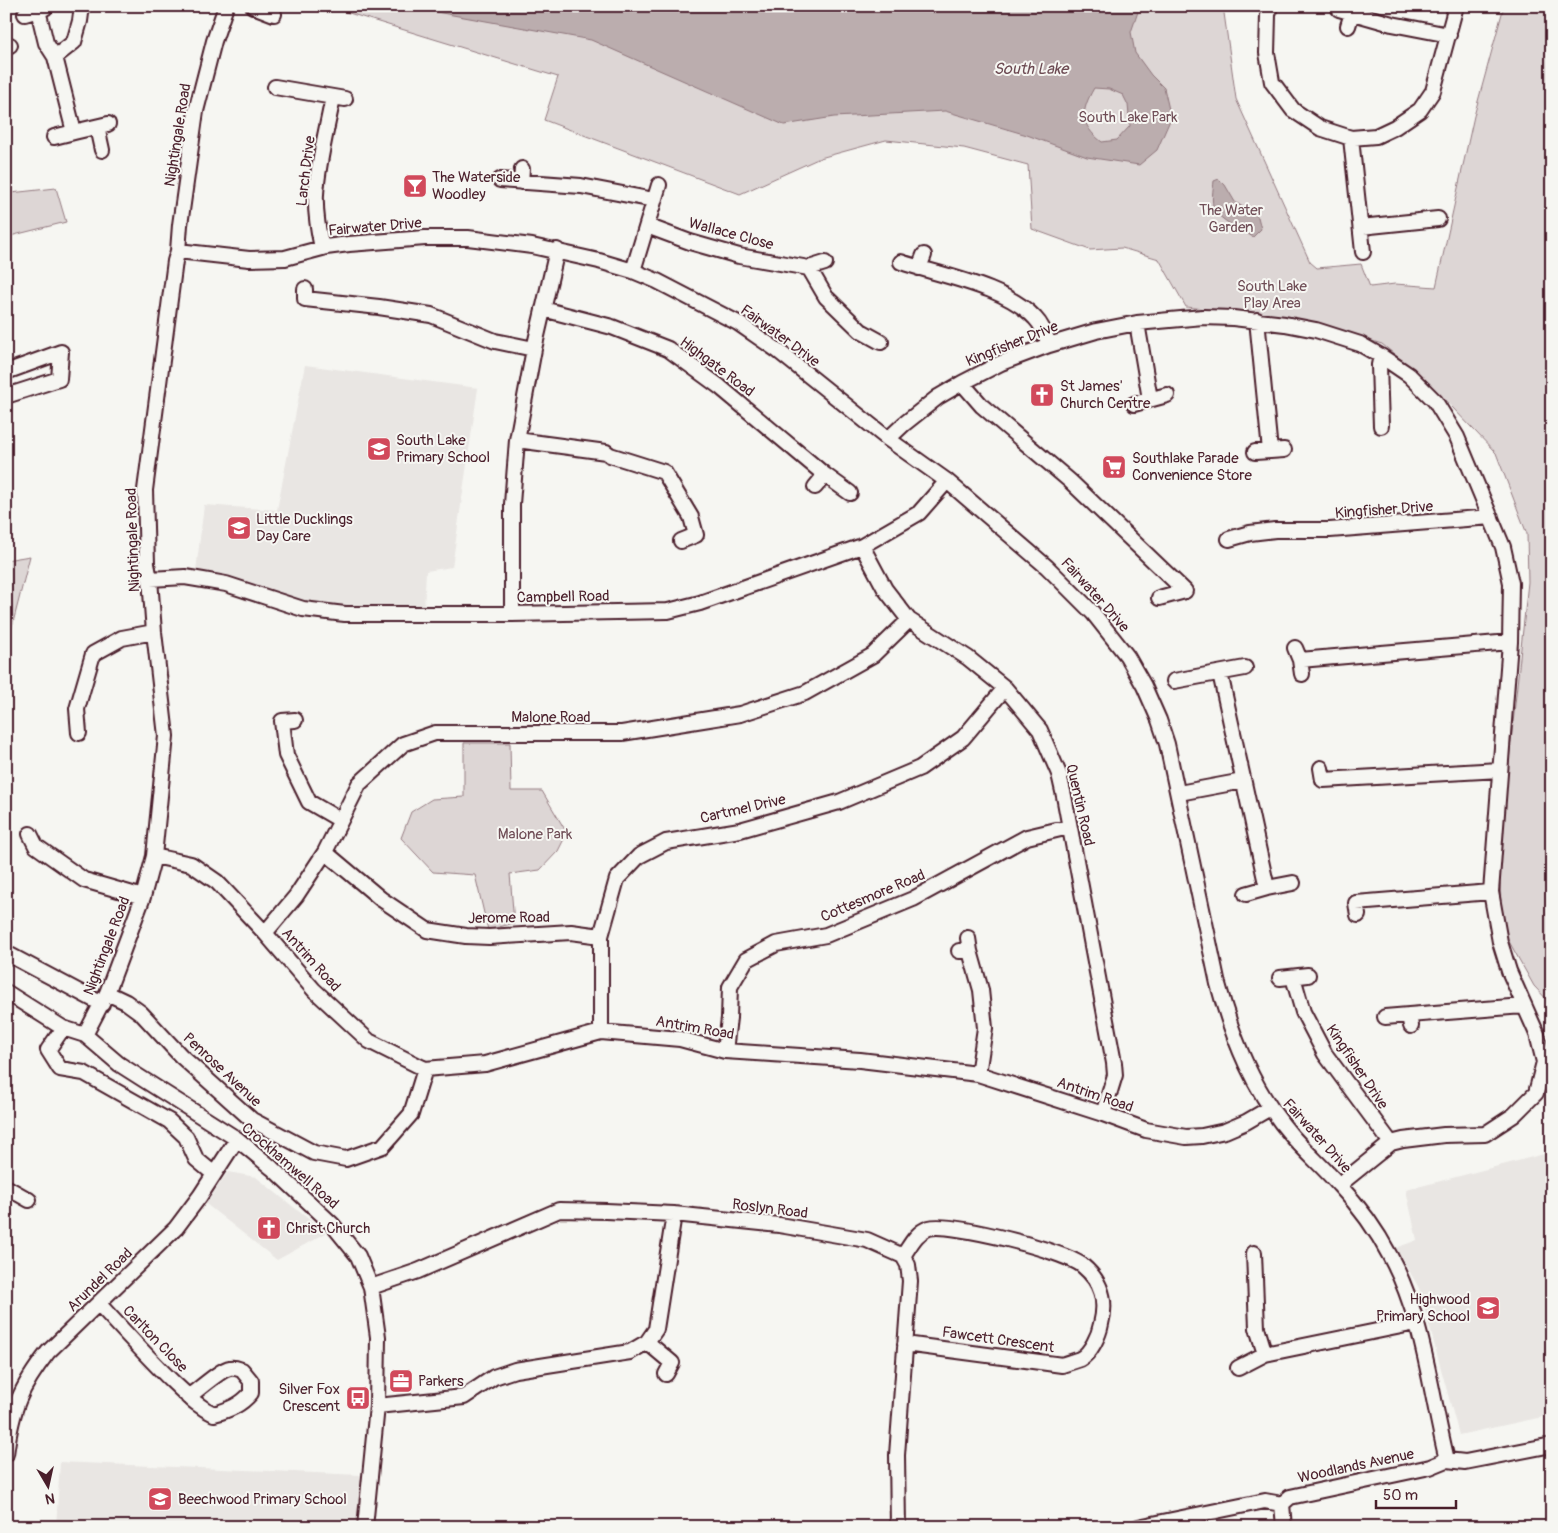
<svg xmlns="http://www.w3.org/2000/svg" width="1558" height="1533" font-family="Pangolin,sans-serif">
<rect width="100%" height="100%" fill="#f6f6f2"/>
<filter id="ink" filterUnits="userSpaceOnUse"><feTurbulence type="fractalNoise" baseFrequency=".02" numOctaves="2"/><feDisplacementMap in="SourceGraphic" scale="10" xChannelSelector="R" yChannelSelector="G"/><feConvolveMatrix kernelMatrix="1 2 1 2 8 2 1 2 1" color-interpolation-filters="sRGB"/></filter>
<g filter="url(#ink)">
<path fill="#e9e6e3" d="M 305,365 L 478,388 L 452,567 L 426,571 L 424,610 L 301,605 L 271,597 L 234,579 L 196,571 L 204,505 L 277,510 Z
M 1552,1152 L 1552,1415 L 1459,1435 L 1419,1288 L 1396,1248 L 1417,1240 L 1406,1190 Z
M 228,1172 L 256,1177 L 326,1233 L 277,1260 L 206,1204 Z
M 60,1462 L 361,1475 L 358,1527 L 56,1527 Z"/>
<path fill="#ddd6d5" stroke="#947a80" d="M 326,6 L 1223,6 L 1236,99 L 1310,262 L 1317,268 L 1361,264 L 1370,287 L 1395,284 L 1436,287 L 1474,116 L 1504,6 L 1552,6 L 1552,1005 L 1534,986 L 1502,929 L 1499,855 L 1528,582 L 1527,534 L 1496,453 L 1428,382 L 1382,344 L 1319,325 L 1244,313 L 1186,307 L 1159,259 L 1122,248 L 1090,250 L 1032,229 L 1028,165 L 964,148 L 886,140 L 820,158 L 740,194 L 544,120 L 558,77 Z
M 56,188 L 66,222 L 6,237 L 6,219 L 11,193 Z
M 30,556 L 6,650 L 6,560 Z
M 464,743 L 510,743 L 511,791 L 542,791 L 567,833 L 558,851 L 540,870 L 510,874 L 514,923 L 488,930 L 475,875 L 433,872 L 401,838 L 411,812 L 432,799 L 464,797 Z"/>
<path fill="#bbadae" stroke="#8e747a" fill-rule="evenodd" d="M 403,6 L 1140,6 L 1131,32 L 1135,53 L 1151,75 L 1164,88 L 1171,118 L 1157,150 L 1139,165 L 1087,157 L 1027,135 L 945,111 L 834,117 L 784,125 L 591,40 ZM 1094,88 L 1109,89 L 1123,95 L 1128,105 L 1130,126 L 1117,140 L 1102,142 C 1079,124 1081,111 1094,88 Z
M 1219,179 L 1225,185 L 1235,202 L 1258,217 L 1261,229 L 1253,237 C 1242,230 1220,221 1214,209 C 1211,201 1213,190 1214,181 Z"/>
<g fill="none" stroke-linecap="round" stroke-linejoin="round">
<defs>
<path id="minor" d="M 253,6 L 274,14
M 1270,6 L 1268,15 L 1267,53 L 1272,82 L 1293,110 L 1320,128 L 1351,138 L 1376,136 L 1395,127 L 1420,110 L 1433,91 L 1456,6
M 1339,9 L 1392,24 L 1449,35
M 38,10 L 46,43 L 55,57 L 74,132 L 108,124
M 25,14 L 45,8
M 1348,26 L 1352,13
M 6,47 L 10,45
M 55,57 L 74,42 L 80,21 L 82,6
M 275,87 L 345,99
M 97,127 L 102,150
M 54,137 L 74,132
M 1351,138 L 1363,252
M 500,180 L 581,186 L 654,200
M 521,182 L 522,169
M 647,226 L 690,242 L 739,256 L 809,268 L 825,263
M 1361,227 L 1438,219
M 322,248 C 318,230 315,212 316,194 C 318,162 327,129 333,97
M 178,251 L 249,259 L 285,258 L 326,247 L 349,244 L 425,238 L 468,238 L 532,246 L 599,261 L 633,271 L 657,281 L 738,323 L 777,350 L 888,439 L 947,481 L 1047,567 L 1093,613 L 1127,656 L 1144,686 L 1159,720 L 1167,744 L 1218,984 C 1233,1040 1254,1092 1292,1136 C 1307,1153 1324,1168 1339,1185 C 1359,1206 1377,1231 1390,1256 C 1424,1319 1430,1391 1447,1460
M 901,262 C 942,276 1005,286 1035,318 C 1042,325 1046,335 1049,345
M 809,268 L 826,297 L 861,331 L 881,342
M 919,268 L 924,255
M 633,271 L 659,185
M 305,289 L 305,299 L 379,307 L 431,315 L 495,341 L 534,349
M 543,309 L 612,327 L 668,349 L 720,387 L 825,475 L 850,493
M 1257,320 L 1270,451
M 1137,323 L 1150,399
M 6,372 L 61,352 L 59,379 L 6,396
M 962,383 L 982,406 L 1070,481 L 1185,591 L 1159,598
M 1134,404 L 1167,395
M 1381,426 L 1379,365 L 1381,356
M 888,439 L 904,424 L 938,397 L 962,383 L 1001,363 L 1049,345 L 1096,331 L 1137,323 L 1203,317 L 1233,318 L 1285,324 L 1316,330 L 1360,344 L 1381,356 L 1409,375 L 1435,401 L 1457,437 L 1503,547 L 1511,583 L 1510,642 L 1491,892 L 1500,942 L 1509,971 L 1537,1034 L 1544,1062 L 1536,1093 L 1514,1115 L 1485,1134 L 1444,1135 L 1403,1140 L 1391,1143 L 1339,1185
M 517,440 L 606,452 L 610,455 L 664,472 L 691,517 L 696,535 L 681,541
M 1255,452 L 1284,450
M 815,487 L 825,475
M 1229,539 L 1250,533 L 1275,530 L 1330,530 L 1491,517
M 862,546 L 885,589 L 909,620 L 968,658 L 1005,688 L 1040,730 L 1059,774 L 1064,796 L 1114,1063 L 1115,1075 L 1103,1114
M 150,579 L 185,577 L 203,580 L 226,584 L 303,609 L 345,614 L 512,614 L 668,611 L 700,603 L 862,546 L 919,513 L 947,481
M 512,614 L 512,504 L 517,440 L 534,349 L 557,250
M 1295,648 L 1300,660 L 1510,642
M 1300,660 L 1302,674
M 1220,673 L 1267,888
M 1174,681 L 1245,668
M 295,720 L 282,721 L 286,755 L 309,802 L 340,820
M 79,733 L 77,709 L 93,654 L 122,638 L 154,632
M 1321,768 L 1323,780 L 1500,770
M 1179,793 L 1243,781
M 30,834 L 36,846 L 84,880 L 143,897
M 325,852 L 381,899 L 427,930 L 466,936 L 489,937 L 571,932 L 601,936
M 154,856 L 191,864 L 217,882 L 265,933 L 314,990 L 369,1041 L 425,1069 L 485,1064 L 601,1032 L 680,1039 L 725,1051 L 860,1060 L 978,1074 L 1103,1114 L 1146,1130 L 1186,1137 L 1202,1136 L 1225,1131 L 1246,1122 L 1270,1108
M 1246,894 L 1267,888 L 1293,883
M 1358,915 L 1356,903 L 1491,892
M 265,933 L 296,896 L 325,852 L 359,784 L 403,744 L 435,733 L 622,733 L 740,714 L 805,693 L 873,655 L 909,620
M 968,938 L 970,951
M 959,951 L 970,951 L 981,990 L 985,1028 L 978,1074
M 6,953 L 102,1004
M 1293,977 L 1303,1012 L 1325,1054 L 1391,1143
M 1280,978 L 1308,975
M 6,992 L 63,1028 L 85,1035 L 119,1064 L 237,1139 L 272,1168 L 332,1224 L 358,1256 L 371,1287 L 378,1337 L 377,1406 L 365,1527
M 107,993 L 126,1002 L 141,1013 L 181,1056 L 252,1120 L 314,1153 L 346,1159 L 383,1146 L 411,1114 L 425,1069
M 1385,1017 L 1409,1015
M 1411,1026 L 1409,1015 L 1523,1006
M 63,1028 L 48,1050 L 60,1069 L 84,1073 L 169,1121 L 186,1137 L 196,1159 L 214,1174
M 601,1032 L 601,936 L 617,879 L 639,856 L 666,842 L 740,830 L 839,802 L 920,768 L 963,738 L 1005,688
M 85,1035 L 107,993 L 143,897 L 154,856 L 166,736 L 154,632 L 150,579 L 147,564 L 145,490 L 175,261 L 178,251 L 180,225 L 196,111 L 214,41 L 226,6
M 725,1051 L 729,1018 L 730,987 L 746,960 L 776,944 L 826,935 L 913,899 L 1027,837 L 1069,827
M 6,1187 L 29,1200
M 1254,1253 L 1257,1328 L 1265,1354
M 903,1256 C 910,1246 916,1232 929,1228 C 950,1222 1066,1251 1083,1266 C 1102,1282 1107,1301 1101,1324 C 1099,1335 1091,1353 1080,1359 C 1074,1361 1068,1363 1062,1365 L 905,1344
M 371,1287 L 418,1271 L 559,1210 L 606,1211 L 674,1214 L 779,1225 L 867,1240 L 903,1256 L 908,1265 L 910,1281 L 897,1455 L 898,1527
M 99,1304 C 124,1331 148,1358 174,1383 C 187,1395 198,1407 214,1414 C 229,1410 241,1405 251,1393 L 251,1381 L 242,1370 C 239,1369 234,1367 230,1368 C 221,1369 198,1390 188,1397
M 647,1342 L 672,1363 L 666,1374
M 1238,1368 L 1265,1354 L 1416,1323
M 377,1406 L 464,1397 L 494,1377 L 515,1370 L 630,1352 L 647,1342 L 656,1329 L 674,1214
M 6,1454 C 12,1408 20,1388 48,1352 L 176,1228 L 200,1196 L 237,1139
M 1282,1504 L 1290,1497 L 1430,1467 L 1447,1460 L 1465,1462 L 1552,1445
M 1282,1504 L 1284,1527
M 1138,1527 L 1265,1501 L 1282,1504"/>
</defs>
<use href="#minor" stroke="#4a1f2b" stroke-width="18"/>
<use href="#minor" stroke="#f6f6f2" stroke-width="14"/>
</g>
</g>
<defs>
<symbol id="bar-square" viewBox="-11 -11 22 22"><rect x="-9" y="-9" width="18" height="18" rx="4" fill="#d1495b" stroke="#f6f6f2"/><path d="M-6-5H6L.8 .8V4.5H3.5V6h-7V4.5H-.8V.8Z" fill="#fff"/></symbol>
<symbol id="church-square" viewBox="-11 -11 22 22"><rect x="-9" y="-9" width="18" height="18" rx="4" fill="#d1495b" stroke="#f6f6f2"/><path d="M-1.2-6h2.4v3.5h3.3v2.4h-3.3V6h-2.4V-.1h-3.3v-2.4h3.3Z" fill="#fff"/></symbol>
<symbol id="school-square" viewBox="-11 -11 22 22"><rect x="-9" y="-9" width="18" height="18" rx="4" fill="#d1495b" stroke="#f6f6f2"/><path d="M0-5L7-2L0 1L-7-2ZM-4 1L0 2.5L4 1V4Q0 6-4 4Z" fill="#fff"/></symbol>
<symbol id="supermarket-square" viewBox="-11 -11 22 22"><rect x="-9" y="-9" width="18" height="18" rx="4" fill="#d1495b" stroke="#f6f6f2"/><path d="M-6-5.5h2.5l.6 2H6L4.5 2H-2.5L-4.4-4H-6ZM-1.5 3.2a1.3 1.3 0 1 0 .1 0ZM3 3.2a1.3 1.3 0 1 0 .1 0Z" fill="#fff"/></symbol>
<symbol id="office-square" viewBox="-11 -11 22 22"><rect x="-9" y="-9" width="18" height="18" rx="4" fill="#d1495b" stroke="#f6f6f2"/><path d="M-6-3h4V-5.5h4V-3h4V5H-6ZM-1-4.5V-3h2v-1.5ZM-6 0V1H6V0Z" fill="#fff"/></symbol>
<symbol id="bus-square" viewBox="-11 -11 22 22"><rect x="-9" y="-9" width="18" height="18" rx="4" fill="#d1495b" stroke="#f6f6f2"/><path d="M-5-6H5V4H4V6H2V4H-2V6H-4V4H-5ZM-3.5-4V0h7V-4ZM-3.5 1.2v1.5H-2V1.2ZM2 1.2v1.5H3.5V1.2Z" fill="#fff"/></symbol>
</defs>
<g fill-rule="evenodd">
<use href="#bar-square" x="401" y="172" width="28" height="28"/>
<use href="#church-square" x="1028" y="381" width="28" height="28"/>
<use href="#school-square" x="365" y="435" width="28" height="28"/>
<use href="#supermarket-square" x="1100" y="453" width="28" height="28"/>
<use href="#school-square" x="225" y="514" width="28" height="28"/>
<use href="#church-square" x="255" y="1214" width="28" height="28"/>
<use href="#school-square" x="1474" y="1294" width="28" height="28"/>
<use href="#office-square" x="387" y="1367" width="28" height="28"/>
<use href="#bus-square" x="344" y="1384" width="28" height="28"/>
<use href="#school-square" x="146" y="1485" width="28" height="28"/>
</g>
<g text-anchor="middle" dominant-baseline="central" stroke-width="4" stroke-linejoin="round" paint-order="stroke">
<g font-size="15" fill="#6f4d56" stroke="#f6f6f2">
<text x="1128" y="117">South Lake Park</text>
<text x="1231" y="210">The Water<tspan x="1231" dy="17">Garden</tspan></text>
<text x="1272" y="286">South Lake<tspan x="1272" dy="17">Play Area</tspan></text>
<text x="535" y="834">Malone Park</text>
</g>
<g font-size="15" fill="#4a1f2b" stroke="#f6f6f2">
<text transform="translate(178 135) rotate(-81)">Nightingale Road</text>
<text transform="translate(306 171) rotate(-83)">Larch Drive</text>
<text transform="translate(375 227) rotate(-5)">Fairwater Drive</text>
<text transform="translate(731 234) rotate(15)">Wallace Close</text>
<text transform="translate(780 336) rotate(36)">Fairwater Drive</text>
<text transform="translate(1012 344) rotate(-22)">Kingfisher Drive</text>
<text transform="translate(717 367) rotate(37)">Highgate Road</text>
<text transform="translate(1384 510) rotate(-4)">Kingfisher Drive</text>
<text transform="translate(133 540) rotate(-92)">Nightingale Road</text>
<text transform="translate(1095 595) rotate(48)">Fairwater Drive</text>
<text transform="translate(563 597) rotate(-1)">Campbell Road</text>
<text x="551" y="717">Malone Road</text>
<text transform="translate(1080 805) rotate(77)">Quentin Road</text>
<text transform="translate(743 809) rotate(-13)">Cartmel Drive</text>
<text transform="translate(873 896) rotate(-23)">Cottesmore Road</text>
<text transform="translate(509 918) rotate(-1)">Jerome Road</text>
<text transform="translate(107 946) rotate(-69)">Nightingale Road</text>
<text transform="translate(311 960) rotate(48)">Antrim Road</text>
<text transform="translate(695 1028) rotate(10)">Antrim Road</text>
<text transform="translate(1357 1067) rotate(56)">Kingfisher Drive</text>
<text transform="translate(222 1070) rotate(43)">Penrose Avenue</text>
<text transform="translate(1095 1095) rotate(19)">Antrim Road</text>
<text transform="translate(1317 1136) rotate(48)">Fairwater Drive</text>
<text transform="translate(290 1166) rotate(41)">Crockhamwell Road</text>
<text transform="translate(770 1209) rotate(7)">Roslyn Road</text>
<text transform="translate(100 1280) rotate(-44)">Arundel Road</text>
<text transform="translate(155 1339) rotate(46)">Carlton Close</text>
<text transform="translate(998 1340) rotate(8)">Fawcett Crescent</text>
<text transform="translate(1356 1466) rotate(-12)">Woodlands Avenue</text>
</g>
<g font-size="15" fill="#4a1f2b" stroke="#f6f6f2" text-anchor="start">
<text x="432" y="177">The Waterside<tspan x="432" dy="17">Woodley</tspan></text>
<text x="1060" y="386">St James'<tspan x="1060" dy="17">Church Centre</tspan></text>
<text x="396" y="440">South Lake<tspan x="396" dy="17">Primary School</tspan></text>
<text x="1132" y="458">Southlake Parade<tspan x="1132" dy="17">Convenience Store</tspan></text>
<text x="256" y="519">Little Ducklings<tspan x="256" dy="17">Day Care</tspan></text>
<text x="286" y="1228">Christ Church</text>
<text x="1470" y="1299" text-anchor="end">Highwood<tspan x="1470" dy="17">Primary School</tspan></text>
<text x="418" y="1381">Parkers</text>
<text x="340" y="1389" text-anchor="end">Silver Fox<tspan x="340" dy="17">Crescent</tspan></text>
<text x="178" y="1499">Beechwood Primary School</text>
</g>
<g font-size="16" font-style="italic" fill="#6c4a52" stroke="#f6f6f2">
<text x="1031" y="69">South Lake</text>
</g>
</g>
<rect width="1558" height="1533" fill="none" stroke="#f6f6f2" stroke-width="25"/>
<rect x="12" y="12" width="1533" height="1508" fill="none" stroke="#4a1f2b" stroke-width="2" filter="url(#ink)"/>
<g transform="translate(48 1486) rotate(171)" stroke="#f6f6f2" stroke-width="4" paint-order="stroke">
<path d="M0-4L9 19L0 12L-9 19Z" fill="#4a1f2b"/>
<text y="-8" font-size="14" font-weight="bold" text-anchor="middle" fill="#4a1f2b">N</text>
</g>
<path d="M1376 1500v8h80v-8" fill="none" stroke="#4a1f2b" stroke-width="2.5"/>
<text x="1383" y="1500" font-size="15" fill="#4a1f2b" stroke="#f6f6f2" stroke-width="4" paint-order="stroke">50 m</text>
</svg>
